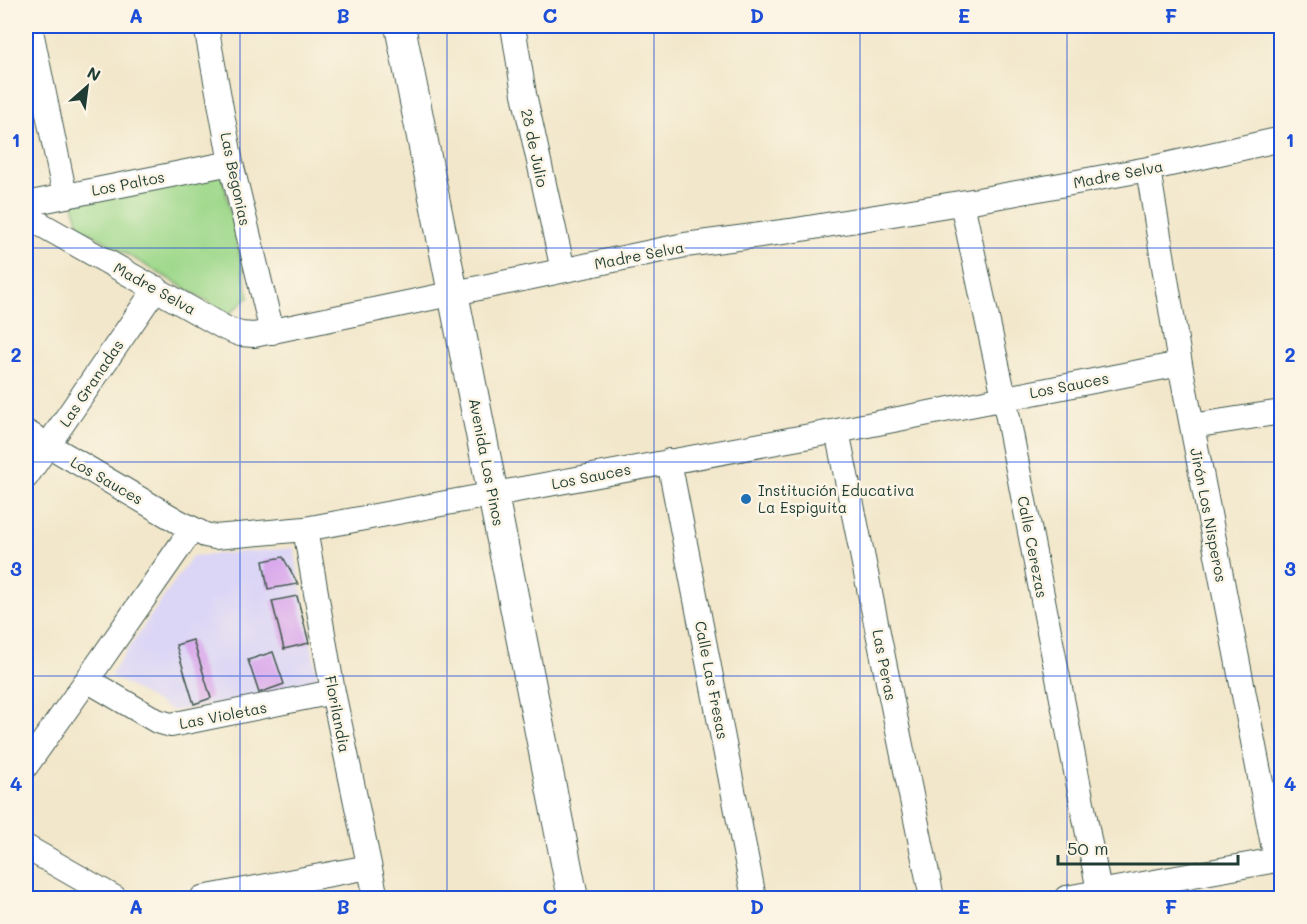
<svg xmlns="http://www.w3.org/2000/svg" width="1307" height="924" font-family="Mali,sans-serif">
<rect width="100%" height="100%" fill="#fcf5e5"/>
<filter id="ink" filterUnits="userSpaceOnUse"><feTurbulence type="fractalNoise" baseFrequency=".0167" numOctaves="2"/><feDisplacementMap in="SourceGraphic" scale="12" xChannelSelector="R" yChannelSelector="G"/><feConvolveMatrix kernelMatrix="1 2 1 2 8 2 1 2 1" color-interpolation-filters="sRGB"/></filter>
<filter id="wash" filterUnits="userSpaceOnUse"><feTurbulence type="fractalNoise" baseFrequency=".008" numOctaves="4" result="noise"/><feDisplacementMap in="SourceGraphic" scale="24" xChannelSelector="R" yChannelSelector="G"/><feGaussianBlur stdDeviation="1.35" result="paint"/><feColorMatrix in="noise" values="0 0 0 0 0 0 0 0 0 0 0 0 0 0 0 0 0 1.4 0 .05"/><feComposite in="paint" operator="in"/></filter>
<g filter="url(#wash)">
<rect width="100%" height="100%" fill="#f2e7cb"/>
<path fill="#dcd6f6" d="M 294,548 L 319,687 L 172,711 L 110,675 L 192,556 Z"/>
<path fill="#9ed88b" stroke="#5e8a60" stroke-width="1.5" d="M 222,174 L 249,297 L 229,314 L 80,227 L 72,202 Z"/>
<g id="blocks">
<path fill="#d9a9ec" d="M 283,557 L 298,584 L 268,589 L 263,561 Z
M 297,596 L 309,643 L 284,649 L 272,601 Z
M 193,640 L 211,698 L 194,704 L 176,645 Z
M 273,652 L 284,684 L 259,693 L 248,660 Z"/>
</g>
</g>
<g filter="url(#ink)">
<use href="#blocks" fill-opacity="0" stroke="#3f564b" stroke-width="1.5"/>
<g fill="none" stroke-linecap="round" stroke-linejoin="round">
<defs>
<path id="minor" d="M 30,26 L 65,196
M 206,26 L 231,163 L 272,332
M 513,26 L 524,94 L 563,270
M 1148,169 L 1180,364 L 1276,860
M 962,203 L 1004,397 L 1099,891
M 26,204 L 231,163
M 26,216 L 225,328 L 240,334 L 254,335 L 685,245 L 790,231 L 978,200 L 1148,169 L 1282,139
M 1192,426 L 1282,412
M 837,431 L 932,898
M 26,432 L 179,522 L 205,535 L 215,537 L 305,529 L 837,431 L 1180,364
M 669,461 L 754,898
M 26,477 L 156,288
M 305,529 L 333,692 L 376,898
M 87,680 L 157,721 L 171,725 L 333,692
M 26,766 L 87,680 L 192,529
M 26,847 L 115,898
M 202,898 L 369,867
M 1066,898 L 1282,859"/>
<path id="tertiary" d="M 400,26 L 573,898"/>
</defs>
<use href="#minor" stroke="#3f564b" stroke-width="26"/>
<use href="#tertiary" stroke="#3f564b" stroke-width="32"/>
<use href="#minor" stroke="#fff" stroke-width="24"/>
<use href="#tertiary" stroke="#fff" stroke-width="30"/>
</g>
</g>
<path fill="none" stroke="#1d4ed8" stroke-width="1.5" stroke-opacity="0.55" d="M 240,26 L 240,898M 447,26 L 447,898M 654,26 L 654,898M 860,26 L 860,898M 1067,26 L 1067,898M 26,248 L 1282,248M 26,462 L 1282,462M 26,676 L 1282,676"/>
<circle fill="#1f6fb2" stroke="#fcf5e5" stroke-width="2" cx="746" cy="499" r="6"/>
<g text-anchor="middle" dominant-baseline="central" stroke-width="5" stroke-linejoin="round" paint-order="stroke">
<g font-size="15" fill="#1f3d34" stroke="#fcf5e5">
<text transform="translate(535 148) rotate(78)">28 de Julio</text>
<text transform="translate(1118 174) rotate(-11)">Madre Selva</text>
<text transform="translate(236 179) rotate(78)">Las Begonias</text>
<text transform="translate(128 183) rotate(-11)">Los Paltos</text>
<text transform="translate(639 255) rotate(-11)">Madre Selva</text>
<text transform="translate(155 288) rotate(29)">Madre Selva</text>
<text transform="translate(91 383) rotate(-56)">Las Granadas</text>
<text transform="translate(1069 385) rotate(-11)">Los Sauces</text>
<text transform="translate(487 462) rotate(79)">Avenida Los Pinos</text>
<text transform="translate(591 476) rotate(-11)">Los Sauces</text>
<text transform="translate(107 480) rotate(30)">Los Sauces</text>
<text transform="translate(1209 515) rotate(79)">Jirón Los Nisperos</text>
<text transform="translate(1033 547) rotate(79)">Calle Cerezas</text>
<text transform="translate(885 665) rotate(79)">Las Peras</text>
<text transform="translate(712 680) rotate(79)">Calle Las Fresas</text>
<text transform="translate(338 714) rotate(79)">Florilandia</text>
<text transform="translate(223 715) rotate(-11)">Las Violetas</text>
</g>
<g font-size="15" fill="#1f3d34" stroke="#fcf5e5" text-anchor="start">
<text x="758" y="490">Institución Educativa<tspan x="758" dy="17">La Espiguita</tspan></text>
</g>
</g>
<rect width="1307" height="924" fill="none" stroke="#fcf5e5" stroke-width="66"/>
<g transform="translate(87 87) rotate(28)" stroke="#fcf5e5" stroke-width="4.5" paint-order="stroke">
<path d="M0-4.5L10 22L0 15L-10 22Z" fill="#1f3d34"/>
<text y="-9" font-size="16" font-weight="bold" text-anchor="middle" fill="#1f3d34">N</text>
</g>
<path d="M1058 855v9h180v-9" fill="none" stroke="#1f3d34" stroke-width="3"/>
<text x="1067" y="855" font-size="18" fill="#1f3d34" stroke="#fcf5e5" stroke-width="4.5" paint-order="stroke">50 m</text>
<rect x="33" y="33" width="1241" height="858" fill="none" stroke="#1d4ed8" stroke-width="2"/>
<g font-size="20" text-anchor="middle" font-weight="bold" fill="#1d4ed8">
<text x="136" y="23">A</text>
<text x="343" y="23">B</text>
<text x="550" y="23">C</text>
<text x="757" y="23">D</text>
<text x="964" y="23">E</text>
<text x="1171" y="23">F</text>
<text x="16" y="147">1</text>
<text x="1290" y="147">1</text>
<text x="16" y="362">2</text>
<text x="1290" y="362">2</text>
<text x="16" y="576">3</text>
<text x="1290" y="576">3</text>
<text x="16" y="791">4</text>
<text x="1290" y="791">4</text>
<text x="136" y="914">A</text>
<text x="343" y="914">B</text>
<text x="550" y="914">C</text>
<text x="757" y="914">D</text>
<text x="964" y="914">E</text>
<text x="1171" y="914">F</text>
</g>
</svg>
